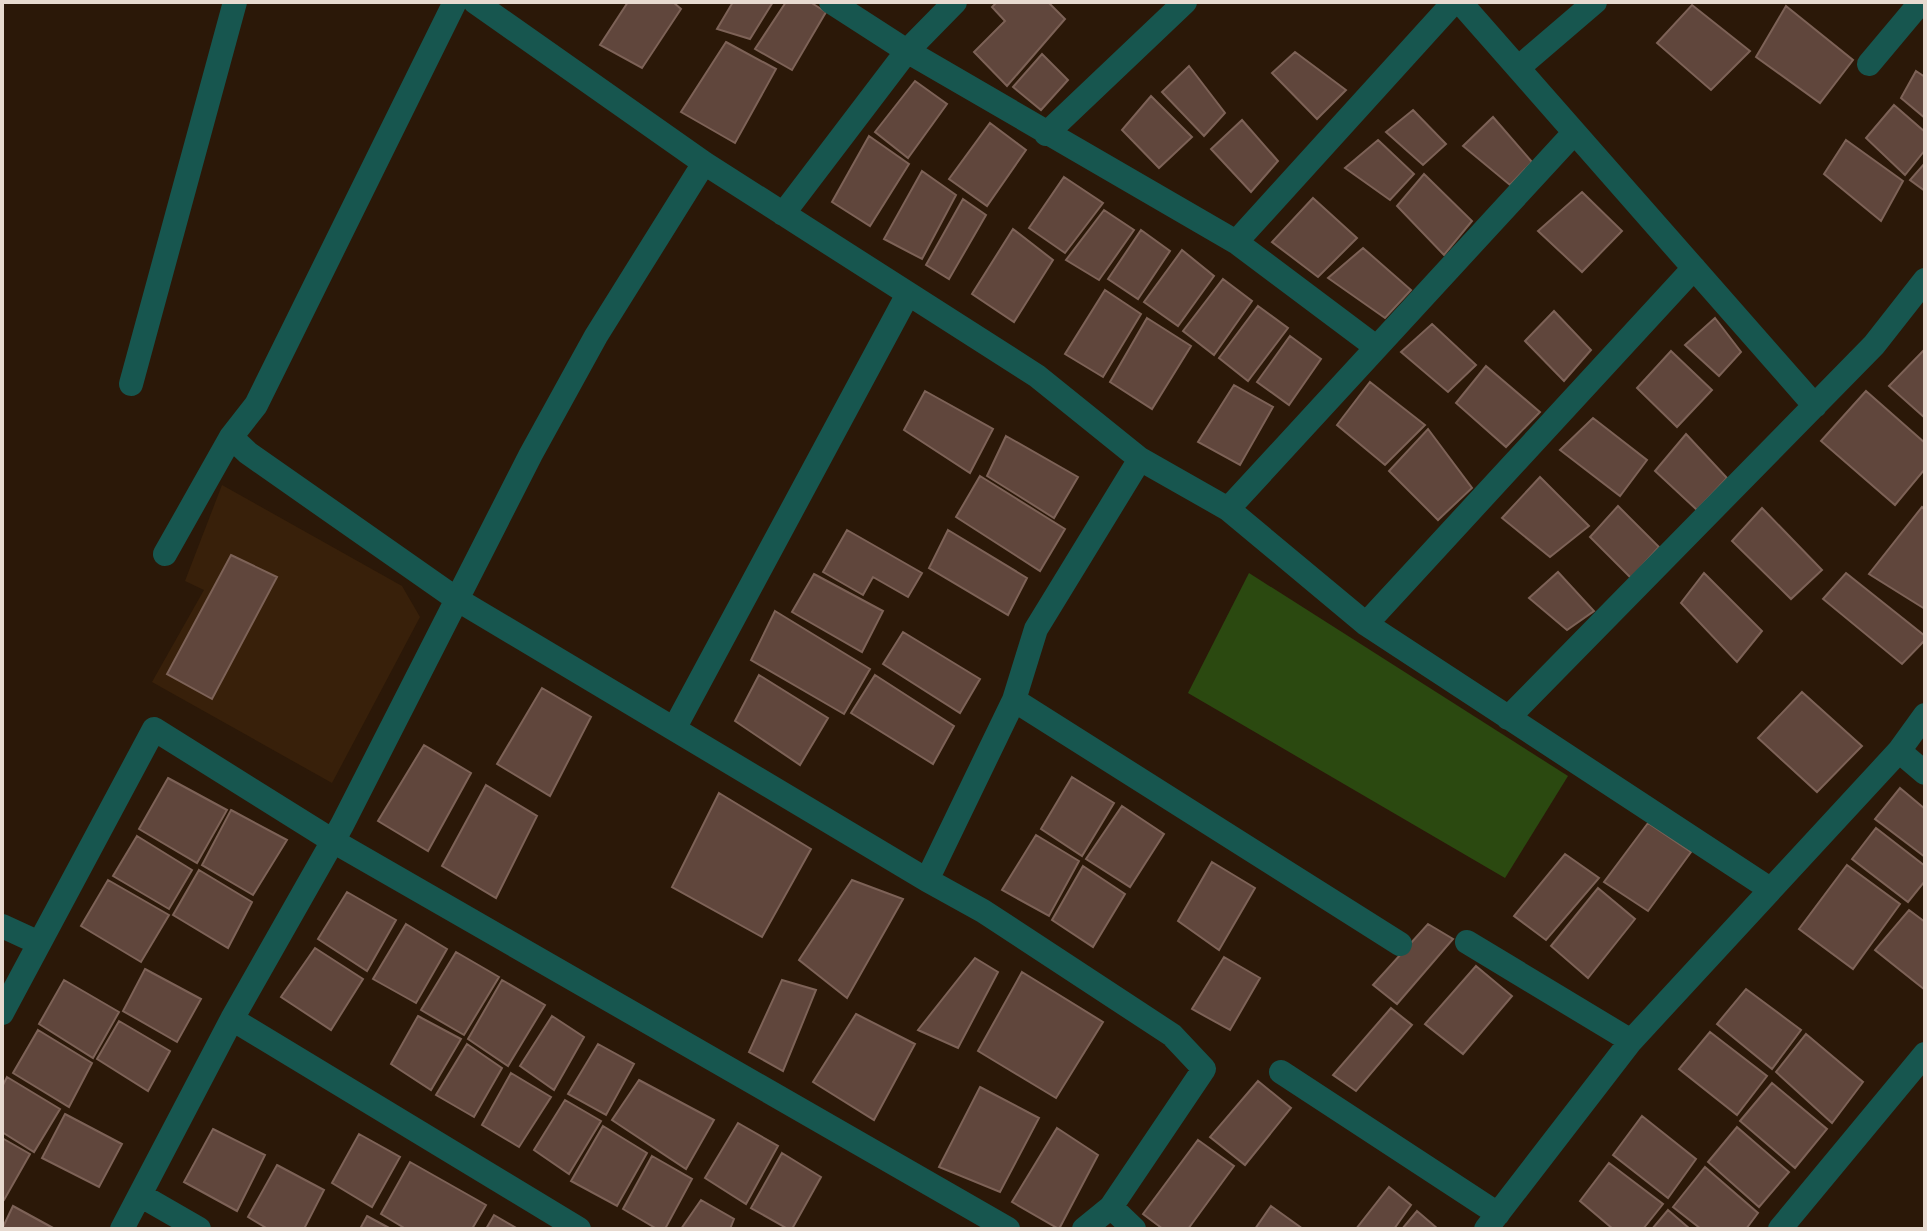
<svg xmlns="http://www.w3.org/2000/svg" width="1927" height="1231" font-family="Roboto,sans-serif">
<rect width="100%" height="100%" fill="#2b1808"/>
<path fill="#38200a" d="M 222,485 L 402,586 L 420,617 L 332,783 L 152,682 L 204,590 L 185,581 Z"/>
<path fill="#2b4910" d="M 1249,573 L 1568,776 L 1505,878 L 1188,693 Z"/>
<path fill="#60463c" stroke="#7d6257" stroke-width="2" d="M 628,2 L 673,2 L 681,9 L 642,68 L 600,45 Z
M 733,2 L 773,2 L 750,39 L 717,29 Z
M 786,2 L 810,2 L 826,12 L 792,70 L 755,49 Z
M 997,2 L 1048,2 L 1065,19 L 1007,86 L 974,52 L 1005,21 L 992,7 Z
M 1692,5 L 1750,51 L 1711,90 L 1657,43 Z
M 1786,6 L 1853,60 L 1820,103 L 1756,57 Z
M 726,42 L 776,69 L 735,143 L 681,112 Z
M 1295,52 L 1346,90 L 1317,119 L 1272,73 Z
M 1042,54 L 1068,80 L 1041,110 L 1013,87 Z
M 1189,66 L 1225,113 L 1204,136 L 1162,92 Z
M 1916,71 L 1925,77 L 1925,118 L 1901,98 Z
M 915,81 L 947,104 L 908,158 L 875,132 Z
M 1151,96 L 1192,137 L 1159,168 L 1122,130 Z
M 1894,105 L 1925,132 L 1925,150 L 1905,175 L 1866,138 Z
M 1413,110 L 1446,144 L 1423,165 L 1386,132 Z
M 1493,117 L 1532,162 L 1510,185 L 1463,146 Z
M 1242,120 L 1278,161 L 1251,192 L 1211,149 Z
M 990,123 L 1026,150 L 987,206 L 949,179 Z
M 869,136 L 909,164 L 870,226 L 832,202 Z
M 1378,140 L 1414,174 L 1390,200 L 1345,168 Z
M 1846,140 L 1903,181 L 1881,221 L 1824,174 Z
M 1925,163 L 1925,191 L 1910,180 Z
M 922,171 L 956,195 L 922,259 L 884,239 Z
M 1424,174 L 1472,221 L 1444,255 L 1397,206 Z
M 1064,177 L 1103,203 L 1065,253 L 1029,228 Z
M 1582,192 L 1622,231 L 1582,272 L 1538,231 Z
M 1313,198 L 1357,238 L 1318,277 L 1272,242 Z
M 963,199 L 986,215 L 949,279 L 926,265 Z
M 1104,210 L 1134,230 L 1099,280 L 1066,260 Z
M 1013,229 L 1053,260 L 1014,322 L 972,294 Z
M 1141,230 L 1170,251 L 1138,299 L 1108,279 Z
M 1363,248 L 1411,290 L 1385,318 L 1328,278 Z
M 1182,250 L 1214,276 L 1178,326 L 1144,302 Z
M 1223,279 L 1252,301 L 1214,355 L 1183,331 Z
M 1105,290 L 1141,314 L 1103,377 L 1065,354 Z
M 1258,306 L 1288,328 L 1248,381 L 1219,358 Z
M 1554,311 L 1591,350 L 1564,381 L 1525,341 Z
M 1147,318 L 1191,346 L 1152,409 L 1110,382 Z
M 1715,318 L 1741,352 L 1719,376 L 1685,345 Z
M 1432,324 L 1476,365 L 1448,392 L 1401,352 Z
M 1290,336 L 1321,359 L 1289,405 L 1257,382 Z
M 1925,349 L 1925,418 L 1889,386 Z
M 1671,351 L 1712,390 L 1677,427 L 1637,388 Z
M 1486,366 L 1540,412 L 1506,447 L 1456,403 Z
M 1370,382 L 1425,425 L 1385,465 L 1337,425 Z
M 1234,385 L 1273,407 L 1240,465 L 1198,442 Z
M 925,391 L 993,429 L 970,473 L 904,430 Z
M 1866,391 L 1925,443 L 1925,469 L 1895,505 L 1821,441 Z
M 1593,418 L 1647,460 L 1620,496 L 1560,450 Z
M 1428,429 L 1472,488 L 1438,520 L 1389,471 Z
M 1686,434 L 1727,478 L 1697,510 L 1655,471 Z
M 1006,436 L 1078,477 L 1054,518 L 987,476 Z
M 980,476 L 1065,529 L 1040,571 L 956,517 Z
M 1540,477 L 1589,526 L 1550,557 L 1502,518 Z
M 1618,506 L 1659,547 L 1631,578 L 1590,537 Z
M 1922,507 L 1925,510 L 1925,609 L 1869,574 Z
M 1762,508 L 1822,570 L 1791,599 L 1732,541 Z
M 847,530 L 922,573 L 908,597 L 873,577 L 863,595 L 823,572 Z
M 948,530 L 1027,578 L 1008,615 L 929,568 Z
M 231,555 L 277,577 L 212,699 L 167,674 Z
M 1558,572 L 1594,611 L 1567,630 L 1529,598 Z
M 1704,573 L 1762,631 L 1737,662 L 1681,603 Z
M 1846,573 L 1925,636 L 1925,640 L 1902,664 L 1823,599 Z
M 814,574 L 883,611 L 862,652 L 792,612 Z
M 775,611 L 870,669 L 844,714 L 751,660 Z
M 903,632 L 980,679 L 960,713 L 883,664 Z
M 759,675 L 828,718 L 800,765 L 735,721 Z
M 875,675 L 954,726 L 933,764 L 851,713 Z
M 542,688 L 591,717 L 550,796 L 497,764 Z
M 1802,692 L 1862,746 L 1817,792 L 1758,738 Z
M 424,745 L 471,773 L 428,851 L 378,821 Z
M 1072,777 L 1114,803 L 1082,856 L 1041,829 Z
M 168,778 L 227,810 L 197,863 L 139,829 Z
M 486,785 L 537,816 L 496,898 L 442,866 Z
M 1900,788 L 1925,809 L 1925,857 L 1875,819 Z
M 719,793 L 811,849 L 762,937 L 672,887 Z
M 1122,806 L 1164,834 L 1130,887 L 1086,859 Z
M 231,810 L 287,840 L 253,895 L 202,865 Z
M 1648,823 L 1691,852 L 1648,911 L 1604,882 Z
M 1876,828 L 1925,866 L 1925,881 L 1908,902 L 1852,859 Z
M 1036,835 L 1079,861 L 1049,916 L 1002,890 Z
M 137,836 L 192,870 L 169,909 L 113,876 Z
M 1565,854 L 1599,878 L 1546,940 L 1514,916 Z
M 1212,862 L 1255,888 L 1219,950 L 1178,921 Z
M 1847,865 L 1900,904 L 1853,969 L 1799,929 Z
M 1083,866 L 1125,894 L 1093,947 L 1052,920 Z
M 199,870 L 252,902 L 228,948 L 173,915 Z
M 108,880 L 169,915 L 141,962 L 81,926 Z
M 852,880 L 903,899 L 847,998 L 799,960 Z
M 1598,888 L 1635,919 L 1588,978 L 1551,946 Z
M 347,892 L 396,920 L 367,971 L 318,939 Z
M 1909,910 L 1925,922 L 1925,990 L 1875,950 Z
M 406,924 L 447,949 L 416,1003 L 373,979 Z
M 1428,924 L 1453,939 L 1397,1004 L 1373,985 Z
M 315,948 L 363,979 L 331,1030 L 281,997 Z
M 456,952 L 499,977 L 464,1035 L 421,1010 Z
M 1224,957 L 1260,978 L 1230,1030 L 1192,1009 Z
M 975,958 L 998,972 L 958,1048 L 918,1030 Z
M 1476,966 L 1512,996 L 1463,1054 L 1425,1024 Z
M 145,969 L 201,999 L 177,1042 L 123,1011 Z
M 1022,972 L 1103,1022 L 1056,1098 L 978,1051 Z
M 64,980 L 119,1012 L 93,1058 L 39,1024 Z
M 502,980 L 545,1005 L 508,1066 L 468,1039 Z
M 782,980 L 816,990 L 783,1071 L 749,1052 Z
M 1746,989 L 1801,1030 L 1772,1069 L 1717,1024 Z
M 1391,1008 L 1412,1025 L 1356,1091 L 1333,1075 Z
M 856,1014 L 915,1044 L 874,1120 L 813,1082 Z
M 418,1016 L 461,1039 L 431,1090 L 391,1064 Z
M 552,1016 L 584,1037 L 554,1090 L 520,1066 Z
M 119,1021 L 170,1051 L 148,1091 L 97,1059 Z
M 38,1030 L 92,1063 L 69,1107 L 13,1073 Z
M 1710,1032 L 1767,1076 L 1737,1115 L 1679,1069 Z
M 1806,1034 L 1863,1082 L 1832,1123 L 1776,1072 Z
M 467,1044 L 502,1068 L 474,1117 L 436,1095 Z
M 598,1044 L 634,1064 L 606,1115 L 568,1094 Z
M 511,1073 L 551,1097 L 519,1147 L 482,1125 Z
M 7,1077 L 60,1109 L 34,1152 L 2,1132 L 2,1087 Z
M 639,1080 L 714,1120 L 686,1169 L 612,1120 Z
M 1258,1081 L 1291,1108 L 1245,1165 L 1210,1137 Z
M 1772,1083 L 1827,1129 L 1795,1168 L 1740,1121 Z
M 980,1087 L 1039,1118 L 1000,1192 L 939,1167 Z
M 565,1100 L 601,1121 L 569,1174 L 534,1150 Z
M 65,1114 L 122,1144 L 99,1187 L 42,1158 Z
M 1642,1116 L 1696,1159 L 1668,1198 L 1613,1155 Z
M 738,1123 L 778,1146 L 746,1204 L 705,1178 Z
M 603,1126 L 647,1153 L 617,1206 L 571,1181 Z
M 1737,1127 L 1789,1172 L 1759,1207 L 1708,1162 Z
M 1057,1128 L 1098,1155 L 1059,1229 L 1012,1202 Z
M 213,1129 L 265,1155 L 237,1211 L 184,1182 Z
M 359,1134 L 400,1157 L 372,1207 L 332,1183 Z
M 2,1138 L 30,1154 L 4,1200 L 2,1199 Z
M 1198,1140 L 1234,1166 L 1188,1229 L 1163,1229 L 1143,1214 Z
M 782,1153 L 821,1177 L 792,1229 L 788,1229 L 751,1208 Z
M 652,1156 L 692,1179 L 665,1229 L 657,1229 L 623,1209 Z
M 410,1162 L 486,1205 L 472,1229 L 406,1229 L 381,1214 Z
M 1609,1163 L 1663,1204 L 1643,1229 L 1613,1229 L 1580,1201 Z
M 277,1165 L 324,1190 L 304,1229 L 268,1229 L 248,1217 Z
M 1705,1167 L 1758,1213 L 1746,1229 L 1701,1229 L 1673,1207 Z
M 1389,1187 L 1411,1205 L 1394,1229 L 1356,1229 Z
M 701,1200 L 734,1219 L 730,1229 L 681,1229 Z
M 13,1206 L 55,1229 L 2,1229 Z
M 1271,1206 L 1303,1229 L 1255,1229 Z
M 1668,1210 L 1690,1229 L 1652,1229 Z
M 1417,1211 L 1438,1229 L 1402,1229 Z
M 494,1215 L 518,1229 L 486,1229 Z
M 367,1216 L 391,1229 L 360,1229 Z"/>
<g fill="none" stroke-linecap="round" stroke-linejoin="round">
<path stroke="#17564f" stroke-width="24" d="M 475,2 L 704,163 L 1037,376 L 1140,459 L 1228,509 L 1366,624 L 1770,889
M 831,2 L 907,51 L 1236,242 L 1376,347
M 1460,2 L 1815,406
M 1869,64 L 1921,2
M 1518,68 L 1595,2
M 1046,134 L 1185,2
M 783,214 L 907,51 L 955,2
M 1236,242 L 1454,2
M 131,384 L 235,2
M 231,437 L 248,453 L 458,600 L 927,880 L 983,911 L 1172,1035 L 1204,1069 L 1111,1207 L 1084,1229
M 1228,509 L 1574,133
M 165,554 L 231,437 L 256,405 L 455,2
M 1366,624 L 1694,268
M 1014,700 L 1400,944
M 1508,718 L 1874,345 L 1925,280
M 674,729 L 908,294
M 1899,751 L 1925,773
M 927,880 L 1014,700 L 1036,629 L 1140,459
M 2,926 L 39,943
M 1467,942 L 1631,1041
M 2,1013 L 154,729 L 333,841 L 1008,1229
M 232,1019 L 579,1229
M 1281,1072 L 1498,1214
M 140,1195 L 199,1229
M 1111,1207 L 1134,1229
M 122,1229 L 232,1019 L 342,825 L 531,454 L 596,336 L 704,163
M 1486,1229 L 1631,1041 L 1899,751 L 1925,715
M 1780,1229 L 1925,1054"/>
</g>
<rect width="1927" height="1231" fill="none" stroke="#e7dad0" stroke-width="8"/>
</svg>
